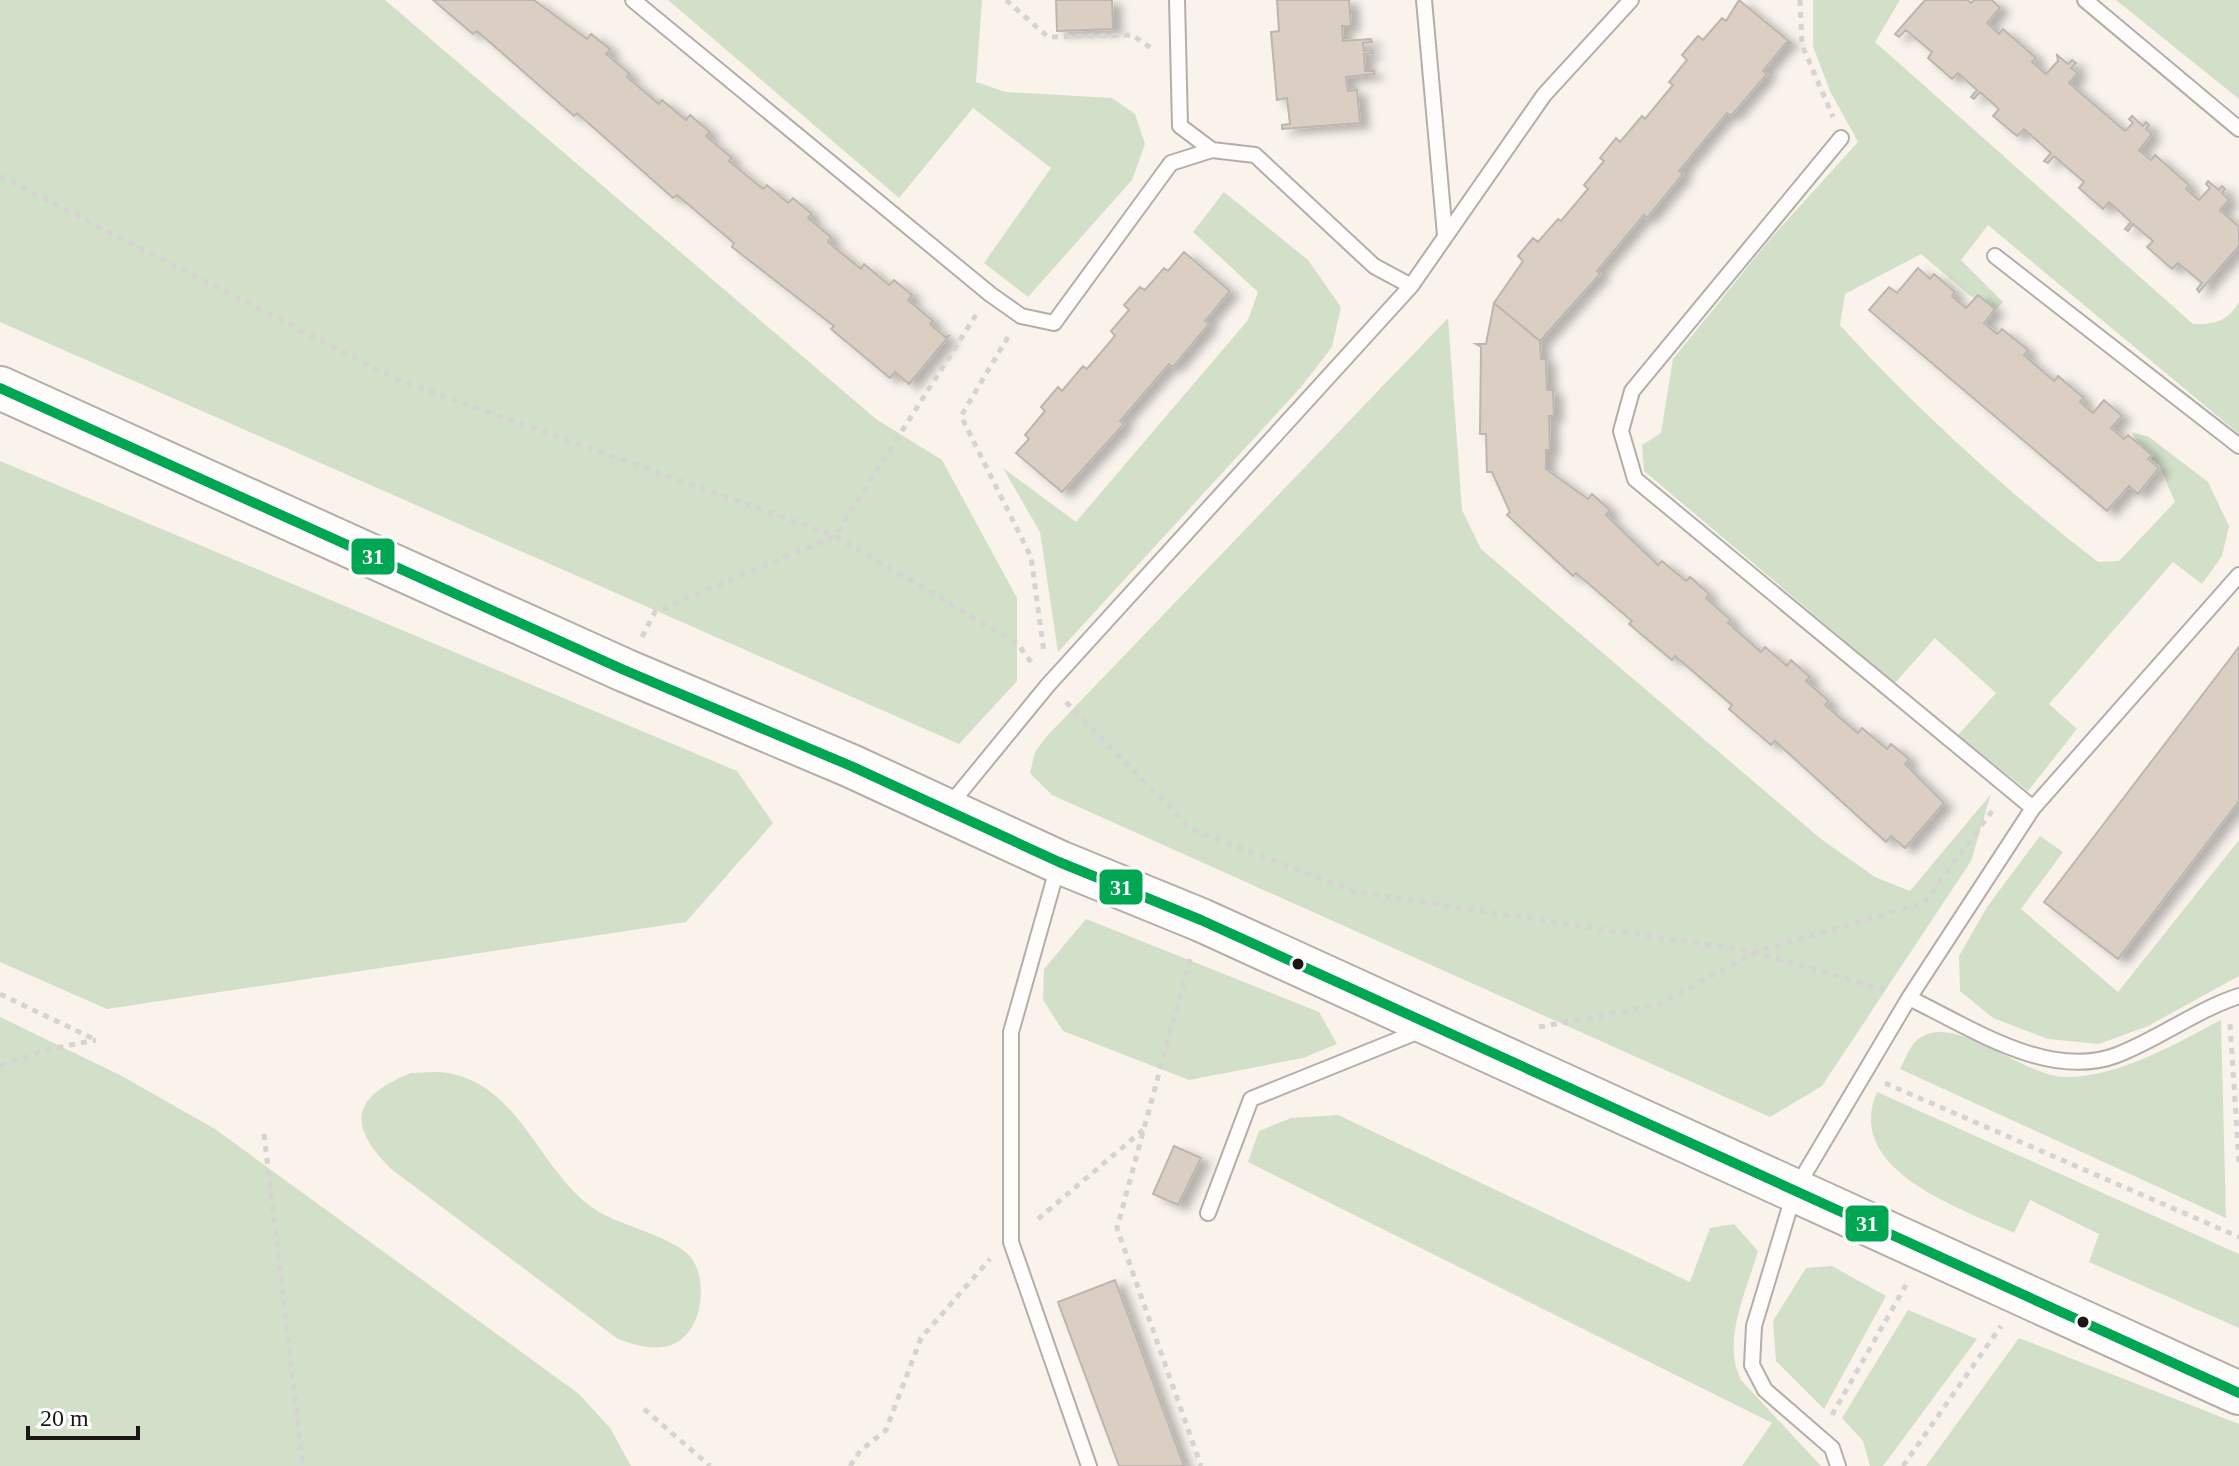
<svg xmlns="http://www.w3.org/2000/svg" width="2239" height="1466" font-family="'Times New Roman',serif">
<defs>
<filter id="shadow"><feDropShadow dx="9" dy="5" stdDeviation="4" flood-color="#0004"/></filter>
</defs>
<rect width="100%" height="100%" fill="#f9f3ec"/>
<path fill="#d2e0c9" d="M 0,0 L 385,0 L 876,419 L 942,460 L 1017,598 L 1017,681 L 959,744 L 0,322 Z
M 668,0 L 982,0 L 976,82 L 1006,92 L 1112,98 L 1135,114 L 1145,144 L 1132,180 L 1028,297 L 984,263 L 1051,168 L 973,108 L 899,198 Z
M 1813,0 L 1900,0 L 1875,42 L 2193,324 C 2214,325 2228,321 2239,302 L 2239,434 L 1988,225 L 1961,260 L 2003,302 L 1992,314 L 1921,254 L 1845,294 L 1840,325 C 1914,407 2011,495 2098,562 L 2119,561 L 2175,502 L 2159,465 L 2137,447 L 2132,432 L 2149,437 L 2208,482 L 2229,526 L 2222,556 L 2202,584 L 2173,562 L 2049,704 L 2077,729 L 2028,791 L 1958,735 L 1996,693 L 1935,638 L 1895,683 L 1644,471 L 1642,445 L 1661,433 L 1673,359 L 1771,238 L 1858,142 L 1830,91 L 1813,46 Z
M 2116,0 L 2239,0 L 2239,99 Z
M 1224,192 L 1308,260 L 1341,307 L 1332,347 L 1301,387 L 1058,652 L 1040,532 L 1003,468 L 1076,522 L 1248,320 L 1258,292 L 1193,232 Z
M 1448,318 L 1462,510 L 1481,549 L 1821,839 L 1875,877 L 1910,891 L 1991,794 L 1971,861 L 1822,1086 L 1770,1117 L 1052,795 L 1030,773 L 1035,752 L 1047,736 Z
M 0,461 L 737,771 L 773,823 L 686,922 L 107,1009 L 0,962 Z
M 2040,836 L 2063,852 L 2021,909 L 2118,992 L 2239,840 L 2239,976 L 2148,1026 L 2099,1044 L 2048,1039 L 1993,1018 L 1960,991 L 1959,956 L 1987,907 Z
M 1086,919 L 1319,1012 L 1337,1044 L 1303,1058 L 1189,1080 L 1063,1031 L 1043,1000 L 1044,969 Z
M 0,1017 L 120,1075 L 215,1129 L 579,1394 L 610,1428 L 631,1466 L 0,1466 Z
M 2221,1020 L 2226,1218 L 1900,1069 C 1904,1061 1909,1049 1915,1042 C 1951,1006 2023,1079 2068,1077 C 2121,1076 2175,1044 2221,1020 Z
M 411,1073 C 423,1073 437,1071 448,1073 C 522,1086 539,1173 596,1210 C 620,1226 679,1238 693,1260 C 708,1285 702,1334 671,1345 C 652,1351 635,1345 618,1339 L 391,1169 C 347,1125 351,1097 411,1073 Z
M 1877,1092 L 2239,1254 L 2239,1328 L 2089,1262 L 2099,1234 L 2030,1200 L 2014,1233 C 1960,1208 1843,1170 1877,1092 Z
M 1338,1115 L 1690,1282 L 1710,1228 L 1734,1224 L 1758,1251 C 1747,1290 1721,1341 1741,1380 L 1821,1466 L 1742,1466 L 1772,1423 L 1248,1162 L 1259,1131 L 1291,1118 Z
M 1832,1266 L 1886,1296 L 1824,1409 L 1776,1361 L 1773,1321 L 1806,1268 Z
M 1908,1310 L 1977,1339 L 1883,1466 L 1870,1466 L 1863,1441 L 1842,1418 Z
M 2019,1338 L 2239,1424 L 2239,1466 L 1926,1466 Z"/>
<path fill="#dbcfc4" stroke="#bcb6b2" stroke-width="2" filter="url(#shadow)" d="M 433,0 L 534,0 L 587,39 L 591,34 L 610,49 L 606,54 L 630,74 L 627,77 L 659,104 L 662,100 L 686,120 L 690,115 L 710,132 L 706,136 L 732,158 L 729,161 L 763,189 L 767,185 L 788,203 L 793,198 L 812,214 L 808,218 L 831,237 L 828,242 L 861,269 L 864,264 L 889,285 L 894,280 L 912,295 L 908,300 L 933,321 L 930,324 L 945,337 L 949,336 L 909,384 L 895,372 L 890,378 L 831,329 L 834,326 L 732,247 L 734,243 L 677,195 L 673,198 L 577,113 L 574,116 L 477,31 L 473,34 Z
M 1056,0 L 1112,0 L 1113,29 L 1057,31 Z
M 1277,0 L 1349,0 L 1351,26 L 1342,26 L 1343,41 L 1371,39 L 1372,42 L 1363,43 L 1364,51 L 1372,50 L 1373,53 L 1364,54 L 1365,71 L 1374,71 L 1374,74 L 1346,77 L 1348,91 L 1357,90 L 1360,123 L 1282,129 L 1282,125 L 1290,124 L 1287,98 L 1277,100 L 1271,32 L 1279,31 Z
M 1739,0 L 1791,43 L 1786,43 L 1763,71 L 1767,74 L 1731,116 L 1727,113 L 1679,171 L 1683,174 L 1647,218 L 1644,215 L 1597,271 L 1600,274 L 1540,341 L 1494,303 L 1523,261 L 1518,256 L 1533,238 L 1538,242 L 1558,219 L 1561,221 L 1588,189 L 1584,185 L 1604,161 L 1600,158 L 1616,138 L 1620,142 L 1642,116 L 1645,119 L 1673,85 L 1669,82 L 1687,60 L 1682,55 L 1698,36 L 1703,40 L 1722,18 L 1726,21 Z
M 1925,0 L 1967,0 L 1971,3 L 1974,0 L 1992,0 L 2000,8 L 1987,23 L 1999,34 L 2003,29 L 2036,58 L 2032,62 L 2046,74 L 2058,61 L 2057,55 L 2068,64 L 2072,60 L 2076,63 L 2071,68 L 2078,73 L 2069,83 L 2125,131 L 2133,123 L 2129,119 L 2132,116 L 2143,126 L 2146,122 L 2149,125 L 2146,129 L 2152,134 L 2139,150 L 2151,160 L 2155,155 L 2189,185 L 2186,189 L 2199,200 L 2210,188 L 2206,184 L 2208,181 L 2219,190 L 2222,186 L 2225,189 L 2222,193 L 2229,200 L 2220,210 L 2239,227 L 2239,246 L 2199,292 L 2197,289 L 2202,283 L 2178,263 L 2172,269 L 2147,247 L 2153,241 L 2133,224 L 2128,231 L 2125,229 L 2131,222 L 2109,202 L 2103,209 L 2079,188 L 2084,182 L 2054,156 L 2048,163 L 2044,161 L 2051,153 L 2024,129 L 2017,136 L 1993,116 L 1999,109 L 1980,92 L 1974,99 L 1971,97 L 1977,90 L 1958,73 L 1952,79 L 1928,58 L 1932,52 L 1906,30 L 1899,37 L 1895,34 Z
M 1184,252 L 1230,291 L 1205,321 L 1209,324 L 1173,367 L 1169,364 L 1120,421 L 1124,424 L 1062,492 L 1016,453 L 1029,439 L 1025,435 L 1045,411 L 1041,407 L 1058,387 L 1062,391 L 1083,366 L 1087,369 L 1115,336 L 1111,331 L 1129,310 L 1124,305 L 1140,287 L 1145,290 L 1164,268 L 1168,271 Z
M 1918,268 L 1930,279 L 1934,274 L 1955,292 L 1952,296 L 1966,308 L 1978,295 L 1995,309 L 1984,323 L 1997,334 L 2002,329 L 2028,350 L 2024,355 L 2054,381 L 2058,376 L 2084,398 L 2080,402 L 2093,413 L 2104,400 L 2122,416 L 2111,428 L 2124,439 L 2128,435 L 2152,455 L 2148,459 L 2159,468 L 2138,494 L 2129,486 L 2107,511 L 1869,310 L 1889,287 L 1897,293 Z
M 1494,303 L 1540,341 L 1541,359 L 1546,359 L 1547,390 L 1553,390 L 1554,416 L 1549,416 L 1550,450 L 1546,450 L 1546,469 L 1588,499 L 1592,494 L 1610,510 L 1606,515 L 1658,565 L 1662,561 L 1686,581 L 1690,577 L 1709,594 L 1706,598 L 1731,620 L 1728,623 L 1761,652 L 1765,647 L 1787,666 L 1791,660 L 1810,677 L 1806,681 L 1829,701 L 1825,705 L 1858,733 L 1862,728 L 1887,749 L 1891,744 L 1909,759 L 1905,764 L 1944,803 L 1905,848 L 1891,836 L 1886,842 L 1775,741 L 1771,745 L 1729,709 L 1732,705 L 1675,656 L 1672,660 L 1629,624 L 1632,621 L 1576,573 L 1573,576 L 1507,515 L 1510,512 L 1492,472 L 1487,472 L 1486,434 L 1480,434 L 1481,347 L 1476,344 L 1486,344 Z
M 2239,647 L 2239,801 L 2118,959 L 2044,902 Z
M 1174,1146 L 1201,1158 L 1178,1205 L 1153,1194 Z
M 1115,1280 L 1184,1466 L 1119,1466 L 1058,1302 Z"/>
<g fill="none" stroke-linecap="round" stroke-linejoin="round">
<defs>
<path id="lane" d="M 633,0 L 990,294 L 1021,316 L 1054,323 L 1171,163 L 1212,150 L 1255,155 L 1374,266 L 1411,286 L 1544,95 L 1631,0
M 1177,0 L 1180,126 L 1212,150
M 1424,0 L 1445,235
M 2085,0 L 2239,129
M 1841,138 L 1632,391 L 1621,431 L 1635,479 L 2033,808
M 1995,256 L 2239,446
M 948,807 L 1048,685 L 1411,286
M 1058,866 L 1011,1032 L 1011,1242 L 1089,1466
M 1909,998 C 1970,1027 2048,1081 2117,1055 C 2159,1039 2196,1010 2239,996
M 1208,1213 L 1251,1099 L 1422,1030
M 1838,1466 L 1832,1448 L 1765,1390 L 1752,1365 L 1754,1326 L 1795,1190 L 1909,998 L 2033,808 L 2239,575"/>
<path id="secondary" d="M 0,388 L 624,670 L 851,766 L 1059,862 L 1201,920 L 2239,1393"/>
</defs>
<use href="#lane" stroke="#b3aea9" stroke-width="18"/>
<use href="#secondary" stroke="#b3aea9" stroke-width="46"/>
<path stroke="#d5d4d2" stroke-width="5" stroke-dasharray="6 6" stroke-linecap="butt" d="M 1006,0 L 1048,37 L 1132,35 L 1154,50
M 1800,0 L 1802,45 L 1833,117
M 0,176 L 396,379 L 835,536 L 1018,644 L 1033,665
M 1008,337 L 961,416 L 1031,557 L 1044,652
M 642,637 L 655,612 L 835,536 L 976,315
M 1066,702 L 1191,829 L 1355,892 L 1755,952 L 1885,990
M 1190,959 L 1117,1228 L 1201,1466
M 0,994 L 96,1040
M 2230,1024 L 2239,1163
M 1539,1027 L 1658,1005 L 1755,952 L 1924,903 L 1995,807
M 0,1065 L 50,1049 L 96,1040
M 1885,1083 L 2239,1237
M 264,1134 L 303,1466
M 1038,1219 L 1143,1130
M 644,1409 L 710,1466
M 1832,1415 L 1906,1285
M 850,1466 L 860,1451 L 886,1430 L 921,1338 L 990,1259
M 1903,1466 L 2001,1326"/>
<use href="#lane" stroke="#fefdfc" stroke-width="14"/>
<use href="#secondary" stroke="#fefdfc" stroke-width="42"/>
<defs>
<path id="bus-1" d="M 0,388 L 624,670 L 851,766 L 1059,862 L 1201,920 L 2239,1393"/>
</defs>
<use href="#bus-1" stroke="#fff" stroke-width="16"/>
<use href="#bus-1" stroke="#00a651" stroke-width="10"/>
</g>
<g fill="#1b1713" stroke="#fff" stroke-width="3">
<circle cx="1298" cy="964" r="7"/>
<circle cx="2083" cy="1322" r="7"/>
</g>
<g stroke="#fff" stroke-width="3">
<rect x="350" y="537" width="46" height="39" rx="8" fill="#00a651"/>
<rect x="1098" y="868" width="46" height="38" rx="8" fill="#00a651"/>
<rect x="1844" y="1204" width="46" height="39" rx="8" fill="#00a651"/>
</g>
<g font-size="22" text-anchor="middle" font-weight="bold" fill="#fff">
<text x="373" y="564">31</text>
<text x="1121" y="895">31</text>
<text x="1867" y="1231">31</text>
</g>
<path d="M28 1426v12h110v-12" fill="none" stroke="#1b1713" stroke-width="4"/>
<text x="40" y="1426" font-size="24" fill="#1b1713" stroke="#ffffff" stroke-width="6" paint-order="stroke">20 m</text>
</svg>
